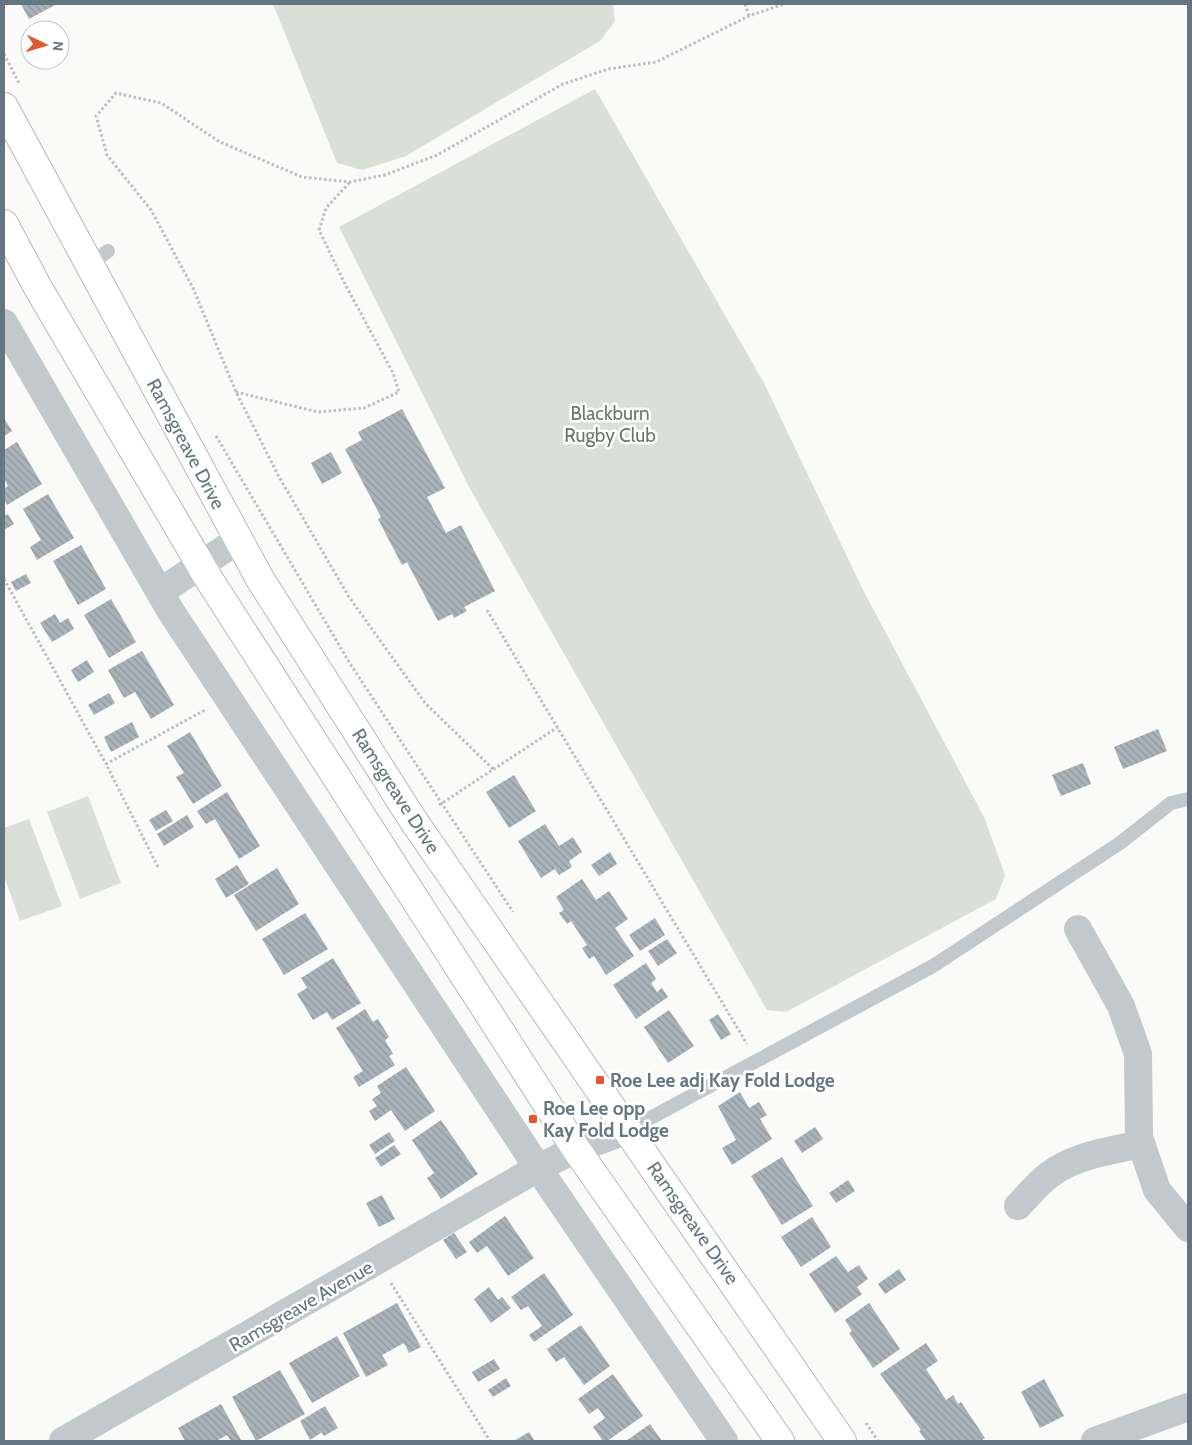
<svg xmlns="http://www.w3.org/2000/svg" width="1192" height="1445" font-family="Cabin,sans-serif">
<defs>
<pattern id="building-back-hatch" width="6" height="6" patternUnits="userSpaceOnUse" patternTransform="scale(1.25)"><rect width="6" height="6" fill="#aab3b9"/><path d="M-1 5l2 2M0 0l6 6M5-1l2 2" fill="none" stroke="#8e969c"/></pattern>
</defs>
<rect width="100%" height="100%" fill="#fafaf8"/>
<path fill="#dadfd7" d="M 273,4 L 613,4 L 615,21 L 600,41 L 406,156 L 362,170 L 337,163 Z
M 595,89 L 764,383 L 863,590 L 984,817 L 1005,875 L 996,899 L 786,1012 L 767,1010 L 469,487 L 339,227 Z
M 88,796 L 121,883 L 80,899 L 47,812 Z
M 29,819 L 62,906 L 20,921 L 4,876 L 4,828 Z"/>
<path fill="url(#building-back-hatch)" d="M 21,4 L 54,4 L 55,5 L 29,19 Z
M 402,409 L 445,488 L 427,497 L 446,533 L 461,525 L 495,591 L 464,607 L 467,611 L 454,618 L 452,614 L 438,621 L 407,562 L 402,565 L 378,519 L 381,517 L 345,449 L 362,440 L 358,432 Z
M 4,418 L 12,431 L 4,436 Z
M 17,442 L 42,484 L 7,505 L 4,498 L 4,489 L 8,486 L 4,479 L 4,450 Z
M 331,452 L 342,473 L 322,484 L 311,463 Z
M 48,494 L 74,538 L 37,560 L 30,547 L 41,540 L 23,509 Z
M 8,514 L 14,524 L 4,530 L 4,516 Z
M 81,545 L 106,589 L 78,605 L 53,561 Z
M 26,574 L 31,583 L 16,591 L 11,582 Z
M 111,599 L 136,642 L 109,658 L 84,615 Z
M 55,614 L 60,623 L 68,618 L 74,629 L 52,642 L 40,623 Z
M 142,651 L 174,705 L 151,719 L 135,692 L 124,698 L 108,670 Z
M 87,660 L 94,672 L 78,682 L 71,670 Z
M 109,693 L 115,703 L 94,715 L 88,705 Z
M 132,722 L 139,737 L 111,752 L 104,737 Z
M 1158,729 L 1167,751 L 1123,769 L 1114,747 Z
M 190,732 L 222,786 L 193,804 L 176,777 L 184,773 L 167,746 Z
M 1083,763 L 1091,784 L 1061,796 L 1052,775 Z
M 514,775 L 536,811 L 509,828 L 486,792 Z
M 227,792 L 260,846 L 239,859 L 215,819 L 206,824 L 197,811 Z
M 166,810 L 173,821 L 156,831 L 149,820 Z
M 187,815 L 194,827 L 164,846 L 157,834 Z
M 545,824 L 559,846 L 573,837 L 582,852 L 569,861 L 572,867 L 559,875 L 555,869 L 541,878 L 518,841 Z
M 610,852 L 617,864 L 599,876 L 591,865 Z
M 237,865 L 249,884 L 226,898 L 215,879 Z
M 277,868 L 299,904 L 256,931 L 234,895 Z
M 582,879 L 596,900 L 609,891 L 628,919 L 615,928 L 634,956 L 606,975 L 594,956 L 589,959 L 582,948 L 587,945 L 571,921 L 567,924 L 559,913 L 564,910 L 556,897 Z
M 305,913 L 328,949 L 284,975 L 262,939 Z
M 655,918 L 665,935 L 640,951 L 629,935 Z
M 667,939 L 677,953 L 658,966 L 648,951 Z
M 333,958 L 361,1003 L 332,1020 L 327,1012 L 313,1020 L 297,994 L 307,988 L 301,978 Z
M 646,963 L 656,979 L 651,983 L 657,992 L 662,988 L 668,997 L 636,1019 L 613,985 Z
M 365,1009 L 373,1022 L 378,1019 L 389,1037 L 385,1040 L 393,1054 L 389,1056 L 395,1065 L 359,1087 L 353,1077 L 363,1071 L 336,1028 Z
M 669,1010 L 694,1046 L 668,1063 L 644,1027 Z
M 718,1014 L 731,1034 L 721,1040 L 709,1020 Z
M 406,1067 L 435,1111 L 405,1131 L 391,1110 L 375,1121 L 369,1111 L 377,1106 L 372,1099 L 381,1093 L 377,1086 Z
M 740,1092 L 749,1108 L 759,1102 L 767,1115 L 760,1119 L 772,1139 L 732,1165 L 722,1148 L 736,1140 L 718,1106 Z
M 441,1120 L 478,1174 L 441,1199 L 427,1178 L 434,1173 L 412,1140 Z
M 815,1127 L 823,1139 L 802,1153 L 794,1141 Z
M 389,1132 L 395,1141 L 375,1154 L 369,1145 Z
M 394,1145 L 401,1154 L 381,1167 L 375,1158 Z
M 782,1157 L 813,1206 L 782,1225 L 751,1176 Z
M 848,1180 L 855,1191 L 836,1203 L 829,1193 Z
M 382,1195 L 395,1219 L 379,1227 L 366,1203 Z
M 505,1216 L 534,1258 L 508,1276 L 487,1246 L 477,1253 L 469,1242 Z
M 812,1217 L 831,1247 L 801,1267 L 781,1237 Z
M 454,1233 L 467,1252 L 456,1259 L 443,1240 Z
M 836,1256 L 848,1272 L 859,1265 L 868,1279 L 857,1287 L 862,1294 L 835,1313 L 809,1274 Z
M 899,1269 L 906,1280 L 885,1294 L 878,1284 Z
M 544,1273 L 573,1315 L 534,1342 L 529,1335 L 542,1326 L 528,1306 L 521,1310 L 511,1297 Z
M 489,1287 L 498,1300 L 502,1297 L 511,1308 L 491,1323 L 474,1299 Z
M 397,1303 L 421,1347 L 409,1353 L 404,1343 L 382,1355 L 388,1365 L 366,1377 L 343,1333 Z
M 869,1303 L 900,1349 L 873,1368 L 849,1333 L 852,1331 L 845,1320 Z
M 581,1325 L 610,1366 L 584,1385 L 564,1357 L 556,1362 L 547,1349 Z
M 337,1336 L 360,1376 L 312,1403 L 289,1363 Z
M 926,1343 L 938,1361 L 926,1369 L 946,1400 L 953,1395 L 958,1404 L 961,1402 L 985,1438 L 980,1441 L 926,1441 L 919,1431 L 921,1430 L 880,1374 Z
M 494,1359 L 500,1369 L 478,1382 L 472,1372 Z
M 280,1370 L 305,1414 L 256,1441 L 232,1397 Z
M 613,1374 L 643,1416 L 607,1441 L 603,1441 L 593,1427 L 605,1418 L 598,1408 L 589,1414 L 578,1399 Z
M 506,1378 L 511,1386 L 493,1397 L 488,1390 Z
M 1044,1379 L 1064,1416 L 1040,1428 L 1021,1392 Z
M 221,1404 L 241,1440 L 231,1441 L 227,1435 L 216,1441 L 185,1441 L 178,1428 Z
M 325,1406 L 338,1428 L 324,1436 L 319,1429 L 321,1433 L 310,1440 L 300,1421 Z
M 650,1424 L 662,1441 L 626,1441 Z
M 529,1432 L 535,1441 L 514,1441 Z"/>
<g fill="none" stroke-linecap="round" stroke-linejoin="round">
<defs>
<path id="trunk" d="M 4,107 L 260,579 L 413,820 L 842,1441
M 4,224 L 37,286 L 210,581 L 576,1149 L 780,1441"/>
</defs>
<use href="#trunk" stroke="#b4b9bd" stroke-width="30"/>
<path stroke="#bbbfc2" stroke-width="3" stroke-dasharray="2.5 2.5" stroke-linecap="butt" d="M 745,4 L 749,16
M 4,54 L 19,83
M 236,392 L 318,412 L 364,408 L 399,392 L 393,373 L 345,284 L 319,230 L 326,208 L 350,182
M 216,436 L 349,662 L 513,912
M 4,579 L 106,764
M 487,610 L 747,1044
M 493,769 L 425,703 L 349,597 L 278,475 L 236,392 L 193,288 L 151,210 L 107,155 L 96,116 L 116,93 L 161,103 L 220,142 L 302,177 L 350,182 L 385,175 L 437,155 L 563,84 L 608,69 L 656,62 L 749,16 L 784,4
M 439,805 L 558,727
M 158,867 L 106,764 L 205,710
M 391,1283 L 490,1441
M 866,1423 L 878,1441"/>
<path stroke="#c3c8cc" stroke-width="14" d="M 90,264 L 108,251
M 628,1130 L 933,966 L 1120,843 L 1171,803 L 1188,799"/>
<path stroke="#c3c8cc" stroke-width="28" d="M 4,323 L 170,610 L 538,1168 L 724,1441
M 160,592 L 238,540
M 1078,929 L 1121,1006 L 1138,1054 L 1139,1137 L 1157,1190 L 1188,1228
M 1018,1206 C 1028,1196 1037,1184 1049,1175 C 1075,1155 1110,1151 1141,1144
M 63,1441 L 538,1168 L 576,1149 L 628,1130
M 1095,1441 L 1188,1407"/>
<use href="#trunk" stroke="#fff" stroke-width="28"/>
</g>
<g fill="#e4572e" stroke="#fff" stroke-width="2">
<rect x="595" y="1075" width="10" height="10" rx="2.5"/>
<rect x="528" y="1114" width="10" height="10" rx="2.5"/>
</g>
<g text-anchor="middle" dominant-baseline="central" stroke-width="5" stroke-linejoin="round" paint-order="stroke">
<g font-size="19" fill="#687a64" stroke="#fff">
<text x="610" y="413">Blackburn<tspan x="610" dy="22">Rugby Club</tspan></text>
</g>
<g font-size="19" fill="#657683" stroke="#fff">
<text transform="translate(186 444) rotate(62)">Ramsgreave Drive</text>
<text transform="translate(396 791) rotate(57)">Ramsgreave Drive</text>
<text transform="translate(693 1223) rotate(55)">Ramsgreave Drive</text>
<text transform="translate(301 1306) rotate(-30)">Ramsgreave Avenue</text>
</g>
<g font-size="19" font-weight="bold" fill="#657683" stroke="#fff" text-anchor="start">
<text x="610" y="1080">Roe Lee adj Kay Fold Lodge</text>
<text x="543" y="1108">Roe Lee opp<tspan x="543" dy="22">Kay Fold Lodge</tspan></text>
</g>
</g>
<rect width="1192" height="1445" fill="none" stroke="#657683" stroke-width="10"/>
<g transform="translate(45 45) rotate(95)"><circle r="24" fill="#ffffff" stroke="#c1c8cd"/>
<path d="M0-4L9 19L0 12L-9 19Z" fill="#e4572e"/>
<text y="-8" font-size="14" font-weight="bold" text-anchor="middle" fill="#657683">N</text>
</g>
</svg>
